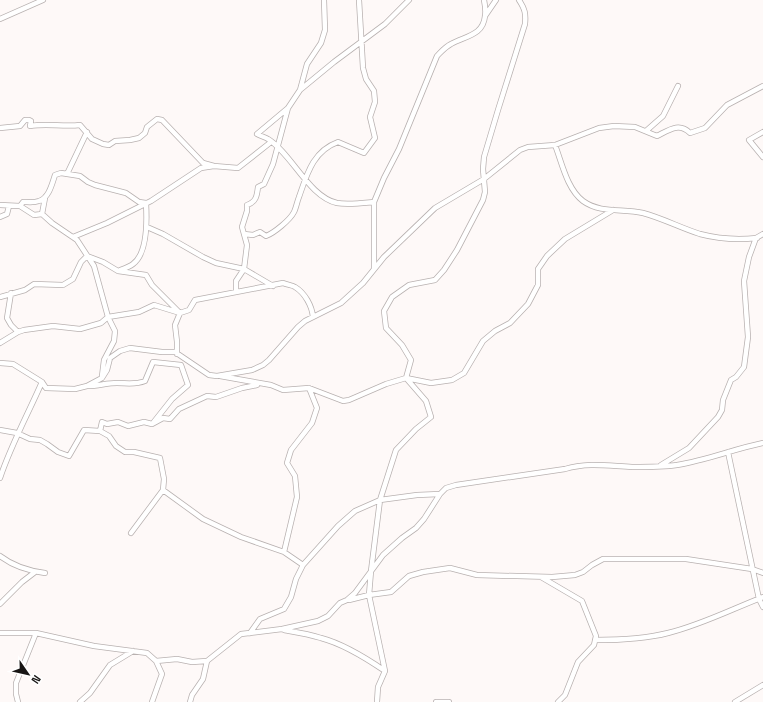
<svg xmlns="http://www.w3.org/2000/svg" width="763" height="702" font-family="'Space Grotesk',sans-serif">
<rect width="100%" height="100%" fill="#fef9f8"/>
<g fill="none" stroke-linecap="round" stroke-linejoin="round">
<defs>
<path id="minor" d="M 485,16 L 496,0
M 0,19 L 43,0
M 300,90 L 307,64 L 321,43 L 325,30 L 324,0
M 0,128 L 20,126 L 25,120 L 29,120 L 31,121 L 30,126 C 47,123 63,127 80,125 L 92,139 L 103,144 L 109,145 L 115,141 L 130,140 L 139,138 L 145,133 L 147,127 L 157,119 L 162,120 L 203,163 L 214,166
M 646,131 L 663,116 L 678,86
M 763,132 L 749,140 L 763,157
M 555,145 C 562,163 567,189 583,201 C 601,214 623,208 643,213 C 662,218 681,228 700,234 C 719,239 738,240 757,238
M 67,174 L 87,132
M 374,202 C 363,203 348,205 337,203 C 309,197 292,154 268,139 C 265,137 260,136 257,134 L 288,108 L 300,90 L 334,62 L 385,24 L 409,0
M 0,205 L 20,206 L 34,215 L 42,214 L 52,223 L 77,240 L 94,266 L 108,317 L 115,331 L 114,341 L 104,360 L 102,376
M 20,206 L 23,202 C 28,202 34,203 39,201 C 49,198 52,184 55,175 L 61,173 L 80,176 L 88,182 L 95,185 L 126,193 L 139,202 L 146,203
M 42,214 L 45,198
M 0,217 L 7,214 L 9,206
M 147,227 L 163,234 L 203,257 L 216,263 L 244,269 L 273,286
M 244,234 L 253,235 L 260,232 L 266,236 C 274,233 290,220 294,212 C 296,208 297,202 299,197 C 307,174 313,151 338,142 L 364,153 L 375,138 L 370,117 L 375,102 L 374,91 L 366,79 L 363,68 L 359,0
M 73,237 L 107,223 L 151,201 L 201,168 L 214,166 L 238,168 L 271,142
M 87,256 L 103,262 L 118,271 L 146,275 L 152,285 L 180,313 L 175,325 L 177,342 L 177,354
M 374,269 L 374,202 L 384,178 L 399,149 L 437,56 C 441,52 445,47 451,44 C 465,36 483,36 485,16 C 486,11 485,5 484,0
M 118,271 C 123,269 129,267 133,264 C 148,253 147,220 146,203
M 236,292 L 236,281 L 244,269 L 247,245 L 242,227 L 247,211 L 247,205 C 256,202 257,196 258,187 L 264,184 L 273,164 L 288,108
M 11,293 L 7,318 L 11,325 L 18,332
M 0,297 L 25,290 L 34,284 L 63,285 L 73,279 L 81,262 L 87,256
M 0,343 L 18,332 L 24,330 L 53,326 L 80,329 L 101,323 L 108,317 L 139,312 L 154,305 L 180,313 L 189,310 L 195,300 L 283,283 C 287,285 292,285 295,287 C 305,293 312,306 313,317
M 0,363 L 13,364 L 42,382 L 46,388 L 75,389 L 87,386 L 102,378 L 107,370 L 110,358 L 120,351 L 130,348 L 162,352 L 175,352 L 209,375 L 217,376 L 252,370 L 263,365 L 269,360 L 298,327 L 305,321 L 341,303 L 363,283 L 384,257 L 435,208 L 484,179 L 520,150 L 528,147 L 555,145 L 599,128 L 614,126 L 635,127 L 657,136 C 669,130 679,122 690,133 L 705,128 L 727,105 L 763,86
M 220,376 L 271,385 L 283,390 L 309,388 L 343,401 L 349,400 L 386,384 L 406,378 L 431,383 L 452,380 L 464,373 L 483,341 L 495,331 L 510,323 L 528,304 L 538,285 L 538,269 L 547,256 L 565,239 L 613,210
M 406,378 L 411,360 L 402,345 L 386,328 L 384,311 L 392,297 L 409,285 L 435,280 L 444,270 L 457,250 L 483,200 L 485,192 L 483,169 L 484,157 L 498,110 L 525,24 C 526,14 525,9 519,0
M 88,386 C 98,386 107,383 117,383 C 127,383 135,385 145,381 L 153,362 L 181,365 L 188,385 L 172,399 L 153,423
M 0,430 L 17,433 L 30,439 L 40,440 L 47,444 L 58,452 L 69,456 L 84,430 L 100,431 L 102,422 L 107,424 L 118,422 L 128,426 L 144,422 L 152,424 L 163,418 L 170,419 L 179,409 L 207,396 L 216,397 L 242,388 L 257,385
M 100,431 L 109,436 L 116,446 L 125,452 L 134,452 L 160,458 L 164,479 L 163,490 L 131,533
M 728,452 L 759,599 L 763,607
M 661,465 L 689,448 L 718,417 L 722,410 L 723,400 L 731,380 L 736,377 L 744,367 L 748,337 L 744,281 L 749,257 L 756,238 L 763,234
M 0,478 C 11,445 28,414 42,382
M 163,490 L 203,519 L 241,537 L 284,552
M 0,556 C 13,566 29,571 45,573
M 303,565 L 284,552 L 297,497 L 295,476 L 287,463 L 291,450 L 312,423 L 317,408 L 309,388
M 541,577 L 582,601 L 596,636 L 594,645 L 578,662 L 565,695 L 558,702
M 349,600 L 369,595 L 391,592 L 409,576 L 423,572 L 450,568 L 477,575 L 552,577 L 575,575 L 583,572 L 592,565 L 603,559 L 686,559 L 752,569 L 763,573
M 0,604 L 22,582 L 35,572
M 284,630 C 296,632 309,634 321,638 C 344,644 366,658 385,671 L 378,687 L 377,702
M 0,633 L 36,633 L 94,646 L 147,653 L 156,661 L 162,674 L 152,702
M 250,633 L 260,619 L 284,609 L 291,597 L 296,579 L 303,565 L 338,526 L 355,511 L 380,500 L 417,495 L 440,494
M 595,640 C 619,640 645,639 668,633 C 701,625 732,609 763,597
M 156,661 L 177,659 L 192,662 L 207,661 L 241,634 L 282,629 L 318,621 L 328,616 L 340,603 L 347,600 L 355,593 L 383,555 L 402,538 L 416,528 L 424,519 L 440,494 L 446,488 L 456,485 L 565,469 C 588,462 609,466 632,467 C 646,467 663,467 677,465 C 707,460 734,449 763,443
M 385,671 L 369,595 L 371,571 L 380,500 L 396,450 L 416,429 L 431,417 L 426,401 L 406,378
M 18,702 L 16,694 L 16,683 L 36,633
M 80,702 L 90,693 L 110,665 L 133,651
M 190,702 L 192,695 L 203,679 L 207,661
M 436,702 L 449,702
M 735,702 L 763,685"/>
</defs>
<use href="#minor" stroke="#b8b1b0" stroke-width="6"/>
<use href="#minor" stroke="#fff" stroke-width="4.5"/>
</g>
<g transform="translate(28 674) rotate(124)" stroke="#ffffff" stroke-width="3" paint-order="stroke">
<path d="M0-3L7 15L0 10L-7 15Z" fill="#171514"/>
<text y="-6" font-size="11" font-weight="bold" text-anchor="middle" fill="#171514">N</text>
</g>
</svg>
